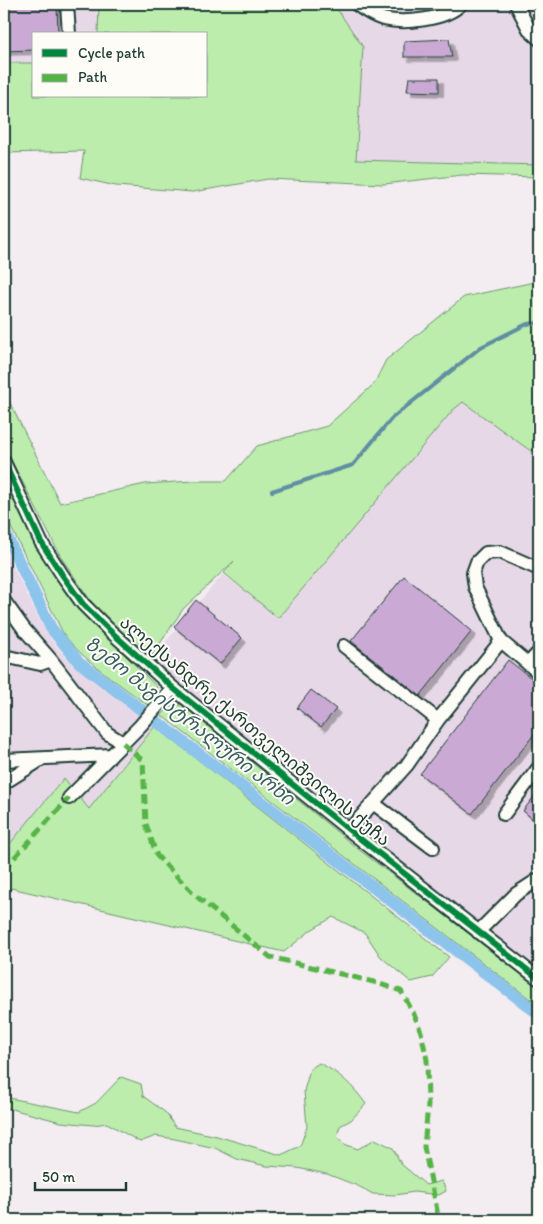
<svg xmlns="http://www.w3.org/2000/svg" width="543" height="1224" font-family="Itim,'Noto Sans Georgian',sans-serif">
<defs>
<filter id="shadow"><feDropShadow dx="4.5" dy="4.5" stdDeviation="0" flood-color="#0004"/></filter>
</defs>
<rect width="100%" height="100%" fill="#f3ecf0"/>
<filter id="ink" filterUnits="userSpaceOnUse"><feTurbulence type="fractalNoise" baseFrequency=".02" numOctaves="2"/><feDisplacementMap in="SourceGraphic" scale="10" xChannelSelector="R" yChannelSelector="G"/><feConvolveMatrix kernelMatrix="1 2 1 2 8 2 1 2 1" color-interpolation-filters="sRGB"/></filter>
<g filter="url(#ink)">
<path fill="#e7d8e8" d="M 4,4 L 99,4 L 98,34 L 34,34 L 34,63 L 4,63 Z
M 270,4 L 539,4 L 539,165 L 356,160 L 363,47 Z
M 461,400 L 539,457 L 539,979 L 147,664 L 223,574 L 278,617 Z
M 4,548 L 42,625 L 57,647 L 71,662 L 155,726 L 89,809 L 64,779 L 4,851 Z"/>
<path fill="#bcedac" stroke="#6e9570" d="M 99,4 L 270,4 L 335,6 L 363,47 L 356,160 L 539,165 L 539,177 L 462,175 L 384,184 L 268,179 L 193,192 L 116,186 L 80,178 L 84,151 L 4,153 L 4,63 L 34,63 L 34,96 L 206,96 L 206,34 L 98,34 Z
M 539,281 L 539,457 L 463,402 L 453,410 L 278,618 L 224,573 L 234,561 L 183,609 L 151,657 L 98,611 L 62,559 L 4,446 L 4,391 L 60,503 L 145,484 L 193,481 L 226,481 L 257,446 L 327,426 L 374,384 L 386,360 L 464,297 Z
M 4,473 L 63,584 L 96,626 L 157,687 L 150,707 C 123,686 83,661 63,633 L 4,513 Z
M 174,705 L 182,705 L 353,845 L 539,987 L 539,1006 L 161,715 Z
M 155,726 L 449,957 L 432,977 L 411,982 L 381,957 L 365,933 L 333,917 L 311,930 L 284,952 L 11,888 L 4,902 L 4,851 L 64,778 L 89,809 Z
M 319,1063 C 340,1073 353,1086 366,1104 L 351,1120 L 340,1126 L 337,1136 L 344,1144 L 358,1149 L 375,1139 L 393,1148 L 401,1164 L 426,1185 L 442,1181 L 446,1191 L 439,1195 L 414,1192 L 395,1195 L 373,1194 L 358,1186 L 327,1174 L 297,1168 L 266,1166 L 237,1159 L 215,1148 L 175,1139 L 156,1136 L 140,1142 L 107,1123 L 93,1125 L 61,1122 L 4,1107 L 4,1097 L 79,1112 L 96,1103 L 121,1077 L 141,1084 L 143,1096 L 166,1113 L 175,1127 L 217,1136 L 281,1155 L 300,1146 L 307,1127 L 304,1091 L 310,1069 Z"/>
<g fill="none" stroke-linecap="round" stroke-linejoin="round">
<path stroke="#608ea2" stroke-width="4" d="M 272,491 L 353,465 L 392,418 L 481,347 L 527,324 L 539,323"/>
<path stroke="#8cc4eb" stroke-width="12" d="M 4,531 L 51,628 L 79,662 L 539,1014"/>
</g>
<path fill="#caaad5" stroke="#1f3d34" filter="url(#shadow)" d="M 4,4 L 57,4 L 58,34 L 34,34 L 34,50 L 4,51 Z
M 449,39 L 452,57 L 404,57 L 404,41 Z
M 409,78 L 439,78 L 439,92 L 407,91 Z
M 404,576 L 472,631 L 420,696 L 351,641 Z
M 196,600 L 242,638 L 220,664 L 174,627 Z
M 508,660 L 539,684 L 539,728 L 472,814 L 420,774 Z
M 311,690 L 336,709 L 321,727 L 297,708 Z
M 539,790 L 539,824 L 523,811 Z"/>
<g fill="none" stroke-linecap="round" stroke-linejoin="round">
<defs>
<path id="minor" d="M 67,4 L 69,34
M 356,4 C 364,10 373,16 383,19 C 404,24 445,20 461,4
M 516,4 L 530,31 L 539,39
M 4,462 L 41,542 L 63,576 L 83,604 L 108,629 L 173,688 L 349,830 L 539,979
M 4,601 L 24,629 L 51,660 L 107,733 L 123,743
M 501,641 L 475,587 L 473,573 L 477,562 L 486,553 L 500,552 L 539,569
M 344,646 L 438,720
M 4,656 L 40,664 L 51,660
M 528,664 L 539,652
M 4,760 L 111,755
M 4,783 L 42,759
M 69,798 L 140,726 L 173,688
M 373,803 L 433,848
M 504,814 L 539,767
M 349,830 L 407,765 L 438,720 L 501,641 L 539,673
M 478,932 L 516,894 L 539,879"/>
</defs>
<use href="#minor" stroke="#1f3d34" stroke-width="16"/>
<use href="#minor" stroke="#fdfcf7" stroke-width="12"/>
<path stroke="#55b346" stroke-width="5" stroke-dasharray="10 5" stroke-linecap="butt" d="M 123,743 L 143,761 L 146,824 L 157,856 L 195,895 L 270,957 L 374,982 L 401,991 L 413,1012 L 421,1032 L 427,1060 L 428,1105 L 424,1147 L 439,1220
M 4,869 L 69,798"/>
<defs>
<path id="cycleway" d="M 4,462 L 41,542 L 63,576 L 83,604 L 108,629 L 173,688 L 349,830 L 539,979"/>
</defs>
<use href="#cycleway" stroke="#fdfcf7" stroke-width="9"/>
<use href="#cycleway" stroke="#00873e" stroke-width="6"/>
</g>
</g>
<g text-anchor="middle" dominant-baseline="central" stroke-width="4" stroke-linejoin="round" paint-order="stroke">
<g font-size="18" fill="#1f3d34" stroke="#fdfcf7">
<text transform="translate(255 731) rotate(40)">ალექსანდრე ქართველიშვილის ქუჩა</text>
</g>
<g font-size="19" font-style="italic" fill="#3a5f62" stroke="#fdfcf7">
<text transform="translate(190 721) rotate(38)">ზემო მაგისტრალური არხი</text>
</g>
</g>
<rect width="543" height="1224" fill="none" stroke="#fdfcf7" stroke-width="20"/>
<rect x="10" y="10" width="523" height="1204" fill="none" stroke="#1f3d34" stroke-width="2" filter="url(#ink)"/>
<rect x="32" y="32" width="175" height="65" fill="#fdfcf7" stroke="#a4b0a9"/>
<rect x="42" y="49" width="25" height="8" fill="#00873e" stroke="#a4b0a9"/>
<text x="78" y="58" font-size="15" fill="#1f3d34">Cycle path</text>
<rect x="42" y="74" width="25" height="8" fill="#55b346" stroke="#a4b0a9"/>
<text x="78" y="82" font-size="15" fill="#1f3d34">Path</text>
<path d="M35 1182v8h91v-8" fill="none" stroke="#1f3d34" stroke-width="2.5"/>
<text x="42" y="1182" font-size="15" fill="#1f3d34" stroke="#fdfcf7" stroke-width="4" paint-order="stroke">50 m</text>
</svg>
